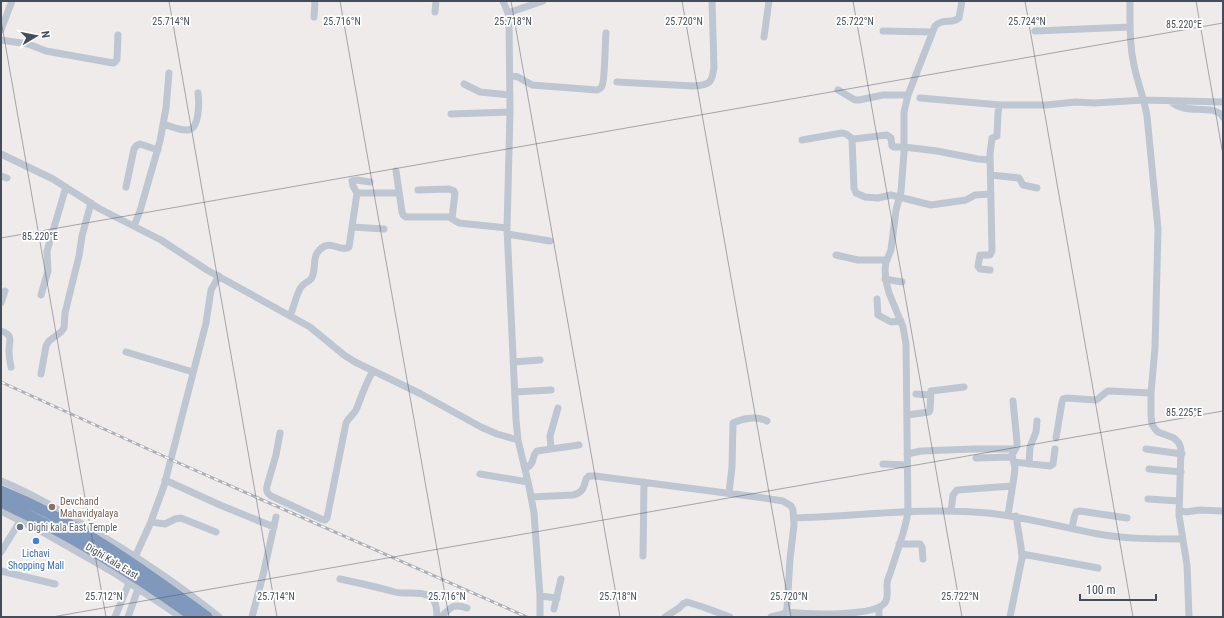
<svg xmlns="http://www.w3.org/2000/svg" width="1224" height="618" font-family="'Roboto Condensed',sans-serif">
<rect width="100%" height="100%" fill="#efebeb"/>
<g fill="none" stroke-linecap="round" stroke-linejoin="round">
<path stroke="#bec6d2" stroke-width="7" d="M 503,1 L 508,13 L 509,19 L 510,112 L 507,228 L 516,420 L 518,440 L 529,486 L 534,513 L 540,596 L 540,617
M 1130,1 C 1130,20 1129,40 1133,60 C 1136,79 1144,97 1147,116 L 1158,229 L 1155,348 L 1151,393 L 1151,416 L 1152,424 L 1155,429 L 1158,432 L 1174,438 L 1179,443 L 1181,449 L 1179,515 L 1187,565 L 1189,617
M 435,12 L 436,1
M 508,13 L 543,1
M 314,17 L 315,1
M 1,30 L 12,1
M 883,31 L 932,32
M 1035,31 L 1130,27
M 764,37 L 769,1
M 1,40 L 28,44 L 46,51 L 113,63 L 115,62 L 117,59 L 118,35
M 510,75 L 518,77 L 532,85 L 597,90 C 599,89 601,89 602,86 C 605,80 605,43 606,33
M 617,82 L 693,86 C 710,85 712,83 714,67 L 712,1
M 464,84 L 480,92 L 510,95
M 838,90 L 855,100 L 859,100 L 883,95 L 908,95
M 920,98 L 1001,105 L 1046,105 L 1076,102 L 1094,103 L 1144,100 L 1223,102
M 1170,101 C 1175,105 1178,107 1184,108 C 1196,111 1216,106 1223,117
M 451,114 L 510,112
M 163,124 C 170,126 180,131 188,130 C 200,129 199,101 198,93
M 852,139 L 854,188 L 856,193 L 865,197 L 878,198 L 891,195 L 931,205 L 966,200 L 975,195 L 991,194
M 802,140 L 842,133 C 848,133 849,138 854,139 L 887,135 L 891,138 L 892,146 L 894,147 L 904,147 L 937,151 L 978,159 L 990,160
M 1,154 L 53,179 L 100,209 L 161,240 L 207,270 L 310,327 L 344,355 L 355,362 L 421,394 L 481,427 L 497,434 L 518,440
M 396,171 L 402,212 L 403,215 L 406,217 L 449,217 L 459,223 L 507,228
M 991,175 L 1019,178 L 1023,185 L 1037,188
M 1,176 L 7,178
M 126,187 L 134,149 L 136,146 L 140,144 L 158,150
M 418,190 L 449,189 L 454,191 L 455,193 L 452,218
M 357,193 L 353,186 L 352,181 L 357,180 L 370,182
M 134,226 L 140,211 L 160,141 L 166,108 L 169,73
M 352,227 L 384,229
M 507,234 L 550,241
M 836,255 L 858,260 L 887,260
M 990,270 L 980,269 L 978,266 L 980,255 L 990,255 L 992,251 L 990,154 L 992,138 L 997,136 L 997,134 L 998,113 L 999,105
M 885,279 L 902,282
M 41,295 L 48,271 L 47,251 L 66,187
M 877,299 L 878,315 L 891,322 L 901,321
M 1,303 L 5,291
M 290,316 C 294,307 296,295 301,287 C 304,283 308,282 311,279 C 318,269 309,254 325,246 C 333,242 341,252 349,247 L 357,193 L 399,193
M 1,331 C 14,335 9,341 9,351 C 9,357 10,362 11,367
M 126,352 L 193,372
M 513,362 L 540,360
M 41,374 L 46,346 L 49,341 L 61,332 L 64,328 L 65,313 L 79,256 L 82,236 L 91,203
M 515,392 L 551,390
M 916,394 L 930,395
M 907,415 L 929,412 L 930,410 L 931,391 L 964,387
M 280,433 L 276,455 L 267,486 C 266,491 267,493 271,496 L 321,519 L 325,520 L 327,518 L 346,423 C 349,417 353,415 356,410 C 362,396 365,384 373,371
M 1056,438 L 1062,402 L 1063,399 L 1066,398 L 1096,400 C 1101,398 1104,392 1109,391 L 1151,393
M 551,449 L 550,436 L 558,408
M 1146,449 L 1182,454
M 907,454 L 921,451 L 974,449 L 1014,449
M 976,458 L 1012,457
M 1014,462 L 1050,466 L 1053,464 L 1055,449
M 883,464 L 907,465
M 1029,464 L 1030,447 L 1036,432 L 1037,421
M 525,469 C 537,462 530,458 537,451 L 579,445
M 1149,469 L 1181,472
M 480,474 L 528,482
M 165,480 L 220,505 L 274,527
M 1,481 C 31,493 59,510 87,527 C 133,554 177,583 219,617
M 729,493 L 732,467 L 733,423 C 743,418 757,416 767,421
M 531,497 L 573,495 C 582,493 584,488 586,479 L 589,476 L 595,476 L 757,497 L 783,501 L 791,506 L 793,510 L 794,525 L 790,559 L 787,608 L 786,612 L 783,614 L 771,617
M 1148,499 L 1179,501
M 1179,510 L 1186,512 L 1199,510 L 1223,511
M 1,511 L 46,534 L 116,574 L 181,617
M 951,511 L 953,495 L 957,490 L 1012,486
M 1008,515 L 1014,477 L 1015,468 L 1012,455 L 1017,446 L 1017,442 L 1013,401
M 794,518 C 858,516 923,507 988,513 C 1025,517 1061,527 1098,534 C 1126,539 1154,539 1183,539
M 151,522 L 165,524 L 175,519 L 181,518 L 216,532
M 1072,528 L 1074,518 L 1076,512 L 1080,511 L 1127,518
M 899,544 L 920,544 L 922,547 L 923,559
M 1,552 L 20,521
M 1022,554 L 1098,568
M 643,556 L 644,482
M 135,557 L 150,524 L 164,486 L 206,323 L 211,290 L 219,276
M 1,571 L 55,584
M 340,579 C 359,583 377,587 395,592 C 406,595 421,590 431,597 C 436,601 437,610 437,617
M 540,596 L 557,598
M 554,609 L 561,579
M 786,612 C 805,614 878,618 886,601 C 888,596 887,590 887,585 C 887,580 889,576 891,571 C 897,551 905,532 908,512 L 906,344 L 903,327 L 889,293 L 886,281 L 885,270 L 886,262 L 891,250 L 896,210 L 901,191 L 904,153 L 904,112 L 908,95 L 935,26 C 944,17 951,25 959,18 L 962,1
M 115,617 L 129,583
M 128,617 L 138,589
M 252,617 L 263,575 L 276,517
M 441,617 C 451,607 453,603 467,608
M 665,617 L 679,608 L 683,604 L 687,602 L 703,607 L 730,617
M 879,617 L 879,608
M 1010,617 L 1022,558 L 1021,547 L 1016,516"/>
<path stroke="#8198bd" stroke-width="11" d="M 1,491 C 75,521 143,570 207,617
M 1,502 C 69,534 133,573 194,617"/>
<defs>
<path id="rail" d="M 1,382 L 172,460 L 527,617"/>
</defs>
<use href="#rail" stroke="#adb0b6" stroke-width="3"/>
<use href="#rail" stroke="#fff" stroke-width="1.5" stroke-dasharray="4.5" stroke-linecap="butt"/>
</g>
<path fill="none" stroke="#444d59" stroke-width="1" stroke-opacity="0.45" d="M 169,1 L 277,617M 340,1 L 449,617M 511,1 L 620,617M 682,1 L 791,617M 853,1 L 962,617M 1025,1 L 1133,617M 1196,1 L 1223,155M 1,20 L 106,617M 1,238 L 1223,23M 52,617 L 1223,411"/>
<circle fill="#8d6e63" stroke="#fff" stroke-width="1.5" cx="52" cy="507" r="4"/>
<circle fill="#6b7280" stroke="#fff" stroke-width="1.5" cx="20" cy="527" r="4"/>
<circle fill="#3f7fe0" stroke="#fff" stroke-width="1.5" cx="36" cy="541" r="4"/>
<g text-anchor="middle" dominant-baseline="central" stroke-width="3.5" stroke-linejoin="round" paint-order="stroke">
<g font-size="10" fill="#785e54" stroke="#fff" text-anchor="start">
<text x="60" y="501">Devchand<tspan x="60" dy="12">Mahavidyalaya</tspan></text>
</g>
<g font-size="10" fill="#5b616d" stroke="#fff" text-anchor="start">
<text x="28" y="527">Dighi kala East Temple</text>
</g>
<g font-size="10" fill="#366cbe" stroke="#fff">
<text x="36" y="553">Lichavi<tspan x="36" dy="12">Shopping Mall</tspan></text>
</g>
<g font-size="10" fill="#444d59" stroke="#fff">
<text transform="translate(112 561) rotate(31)">Dighi Kala East</text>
</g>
</g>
<g font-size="10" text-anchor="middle" fill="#444d59" stroke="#fff" stroke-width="3.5" stroke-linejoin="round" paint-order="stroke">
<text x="171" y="25">25.714°N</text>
<text x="342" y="25">25.716°N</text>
<text x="513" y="25">25.718°N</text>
<text x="684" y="25">25.720°N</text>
<text x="855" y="25">25.722°N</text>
<text x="1027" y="25">25.724°N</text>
<text x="1184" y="28">85.220°E</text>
<text x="40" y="240">85.220°E</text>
<text x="1184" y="416">85.225°E</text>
<text x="104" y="600">25.712°N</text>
<text x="276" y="600">25.714°N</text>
<text x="447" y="600">25.716°N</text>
<text x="618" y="600">25.718°N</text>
<text x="789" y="600">25.720°N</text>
<text x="960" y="600">25.722°N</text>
</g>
<rect width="1224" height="618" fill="none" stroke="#444d59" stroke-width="4"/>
<g transform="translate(36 36) rotate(80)" stroke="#ffffff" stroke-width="3" paint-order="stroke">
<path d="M0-3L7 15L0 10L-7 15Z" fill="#444d59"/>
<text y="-6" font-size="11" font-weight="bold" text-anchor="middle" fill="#444d59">N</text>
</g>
<path d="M1080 594v6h76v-6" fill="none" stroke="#444d59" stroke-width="2"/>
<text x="1086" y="594" font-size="12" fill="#444d59" stroke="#ffffff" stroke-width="3" paint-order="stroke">100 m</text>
</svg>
